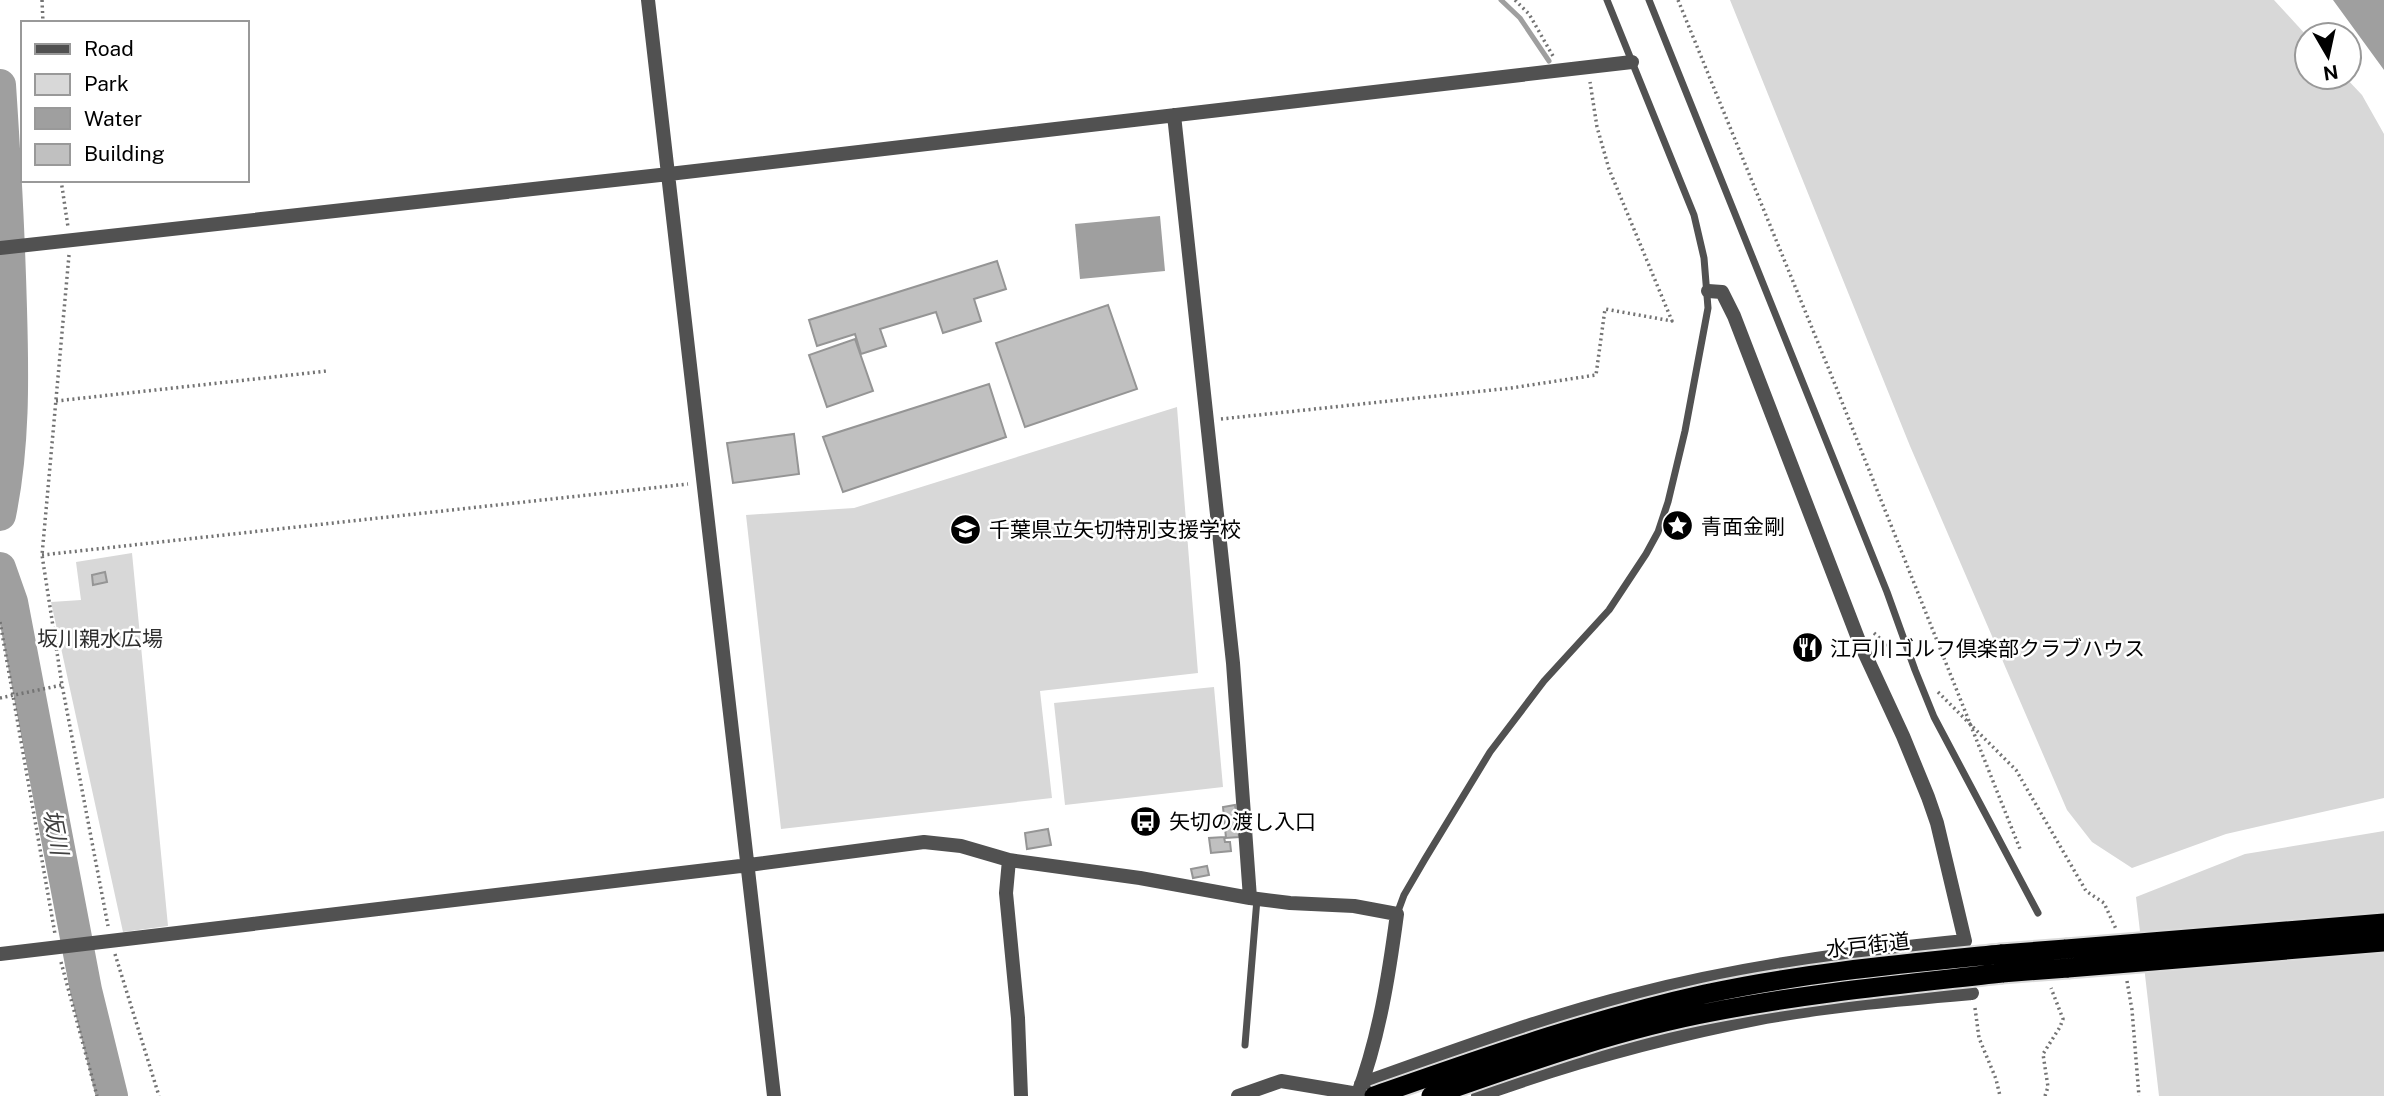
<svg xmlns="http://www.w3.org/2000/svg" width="2384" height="1096" font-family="'Public Sans','Noto Sans JP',sans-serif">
<rect width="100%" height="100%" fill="#fff"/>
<path fill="#d8d8d8" d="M 1730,0 L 2274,0 L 2307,36 L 2307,77 L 2345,77 L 2362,95 L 2384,134 L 2384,798 L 2226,834 L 2132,868 L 2092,842 L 2067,810 L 1910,446 Z
M 1177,407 L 1198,673 L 1040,691 L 1052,798 L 781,829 L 746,515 L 854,508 Z
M 132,553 L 168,926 L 123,932 L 51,602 L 81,600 L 76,562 Z
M 1214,687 L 1223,787 L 1065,805 L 1054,703 Z
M 2384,831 L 2384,1096 L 2159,1096 L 2136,897 L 2245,854 Z"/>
<path fill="#9f9f9f" d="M 2333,0 L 2384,0 L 2384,70 Z
M 1160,216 L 1165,271 L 1080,279 L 1075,224 Z"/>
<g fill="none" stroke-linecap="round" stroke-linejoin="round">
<path stroke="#9f9f9f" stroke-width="5" d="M 1501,0 L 1520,18 L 1549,61"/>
<path stroke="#9f9f9f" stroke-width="32" d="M 0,85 C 5,160 9,234 11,309 C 13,378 14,447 0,515
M 0,568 L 12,602 L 86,990 L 112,1096"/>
</g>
<path fill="#c0c0c0" stroke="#959595" stroke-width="2" d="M 997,261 L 1006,289 L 974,299 L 981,321 L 943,333 L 936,312 L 880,329 L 886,346 L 861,354 L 855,334 L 817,346 L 809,320 Z
M 1108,305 L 1137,389 L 1025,427 L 996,343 Z
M 855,339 L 873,391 L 827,407 L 809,355 Z
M 989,384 L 1006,437 L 843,492 L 823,437 Z
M 794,434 L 799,474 L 733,483 L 727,443 Z
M 105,572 L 107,582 L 93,585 L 92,575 Z
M 1235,805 L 1239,837 L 1226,838 L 1223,807 Z
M 1048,829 L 1051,845 L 1027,849 L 1025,833 Z
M 1224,837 L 1225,842 L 1230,842 L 1231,851 L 1211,853 L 1209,838 Z
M 1207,866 L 1209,875 L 1193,878 L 1191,869 Z"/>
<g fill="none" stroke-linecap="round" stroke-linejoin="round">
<defs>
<path id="trunk" d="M 2001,954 L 2066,949
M 2002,973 L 2068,968"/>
</defs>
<use href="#trunk" stroke="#dbdbdb" stroke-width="23"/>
<path stroke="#737373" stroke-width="3.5" stroke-dasharray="2 3.5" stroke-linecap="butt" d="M 42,0 L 43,23
M 1515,0 L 1529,14 L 1553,56
M 1678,0 L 1830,372 L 2020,849
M 61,180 L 68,227
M 69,255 L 42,555 L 62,685 L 108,926
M 56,401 L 327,371
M 1221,419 L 1511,388 L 1596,375 L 1605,309 L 1672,321 L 1609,169 L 1597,127 L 1590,82
M 42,555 L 688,484
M 0,622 L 55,934
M 1874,633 L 1894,651
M 1938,692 L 2016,770 L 2086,891 L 2104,903 L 2116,929
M 0,698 L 62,685
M 115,954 L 159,1096
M 61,962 L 97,1096
M 2127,981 L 2132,1010 L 2139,1096
M 1975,1008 L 1979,1038 L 1996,1079 L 2000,1096
M 2045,1096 L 2048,1087 L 2043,1054 L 2060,1027 L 2063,1019 L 2051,988"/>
<path stroke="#515151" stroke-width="7" d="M 1649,0 L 1887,592 L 1915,670 L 1934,717 L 2038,913
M 1397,914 L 1404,895 L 1425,859 L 1490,752 L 1544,681 L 1609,610 L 1646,554 L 1658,532 L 1668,502 L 1685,431 L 1708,308 L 1704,258 L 1694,215 L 1607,0
M 1245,1045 L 1257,899"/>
<path stroke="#515151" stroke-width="14" d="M 648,0 L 774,1096
M 1174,115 L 1233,663 L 1250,898
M 0,248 L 669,174 L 1632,62
M 1009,860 L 1006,893 L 1018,1018 L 1021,1096
M 0,954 L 749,865 L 924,842 L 961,846 L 1009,860 L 1140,878 L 1250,898 L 1290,903 L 1354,906 L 1397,914 C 1389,974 1379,1039 1357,1096
M 1361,1084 C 1451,1052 1542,1018 1634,995 C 1743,967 1854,952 1965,941 L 1937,823 L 1928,797 L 1903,736 L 1859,641 L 1734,316 L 1722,292 L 1708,291
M 1238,1096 L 1281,1081 L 1358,1094
M 1478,1096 C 1571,1062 1668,1036 1766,1017 C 1833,1005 1903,999 1972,993"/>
<use href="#trunk" stroke="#000" stroke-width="19"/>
<defs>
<path id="trunk-bridge" d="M 2066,949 L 2384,923
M 2068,968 L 2384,942
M 1374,1096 C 1483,1058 1592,1019 1705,994 C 1802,973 1901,964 2001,954
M 1431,1096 C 1523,1064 1616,1030 1712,1012 C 1808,993 1905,984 2002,973"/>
</defs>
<use href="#trunk-bridge" stroke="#dbdbdb" stroke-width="23" stroke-linecap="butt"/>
<use href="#trunk-bridge" stroke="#000" stroke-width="19"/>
</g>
<defs>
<symbol id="sight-disc" viewBox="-11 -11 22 22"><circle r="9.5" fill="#000" stroke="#fff"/><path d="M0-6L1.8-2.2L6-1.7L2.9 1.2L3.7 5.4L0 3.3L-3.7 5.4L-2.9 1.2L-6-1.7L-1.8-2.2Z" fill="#fff"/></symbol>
<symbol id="school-disc" viewBox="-11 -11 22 22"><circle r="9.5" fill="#000" stroke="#fff"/><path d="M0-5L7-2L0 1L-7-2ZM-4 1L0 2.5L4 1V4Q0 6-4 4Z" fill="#fff"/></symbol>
<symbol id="restaurant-disc" viewBox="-11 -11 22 22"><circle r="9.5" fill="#000" stroke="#fff"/><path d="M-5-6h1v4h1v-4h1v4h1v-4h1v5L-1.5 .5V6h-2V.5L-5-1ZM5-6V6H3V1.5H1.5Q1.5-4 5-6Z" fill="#fff"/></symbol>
<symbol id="bus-disc" viewBox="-11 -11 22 22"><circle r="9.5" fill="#000" stroke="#fff"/><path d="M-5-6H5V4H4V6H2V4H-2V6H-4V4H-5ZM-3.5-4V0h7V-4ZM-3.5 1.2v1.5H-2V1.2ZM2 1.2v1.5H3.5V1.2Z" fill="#fff"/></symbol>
</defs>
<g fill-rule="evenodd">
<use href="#sight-disc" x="1660" y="508" width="35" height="35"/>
<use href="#school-disc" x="948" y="512" width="35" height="35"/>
<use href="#restaurant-disc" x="1790" y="630" width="35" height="35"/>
<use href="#bus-disc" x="1128" y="804" width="35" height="35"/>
</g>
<g text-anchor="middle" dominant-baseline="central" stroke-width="5" stroke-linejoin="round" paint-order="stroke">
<g font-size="21" fill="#000" stroke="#fff" text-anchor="start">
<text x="1701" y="526">青面金剛</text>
<text x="989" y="529">千葉県立矢切特別支援学校</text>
<text x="1830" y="648">江戸川ゴルフ倶楽部クラブハウス</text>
<text x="1169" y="821">矢切の渡し入口</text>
</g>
<g font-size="21" fill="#2f2f2f" stroke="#fff">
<text x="100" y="638">坂川親水広場</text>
</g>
<g font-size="21" fill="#000" stroke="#fff">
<text transform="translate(1868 945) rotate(-6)">水戸街道</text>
</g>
<g font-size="23" font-style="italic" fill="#404040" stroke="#fff">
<text transform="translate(56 832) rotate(79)">坂川</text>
</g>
</g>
<rect x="21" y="21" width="228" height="161" fill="#ffffff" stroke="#999999" stroke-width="2"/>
<rect x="35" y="44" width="35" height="10" fill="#515151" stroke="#999999" stroke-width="2"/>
<text x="84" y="56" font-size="21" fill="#000000">Road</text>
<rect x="35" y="74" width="35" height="21" fill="#d8d8d8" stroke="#999999" stroke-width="2"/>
<text x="84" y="91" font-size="21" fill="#000000">Park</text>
<rect x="35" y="108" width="35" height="21" fill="#9f9f9f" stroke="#999999" stroke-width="2"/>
<text x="84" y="126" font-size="21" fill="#000000">Water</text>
<rect x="35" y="144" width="35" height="21" fill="#c0c0c0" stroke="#999999" stroke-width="2"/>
<text x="84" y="161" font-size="21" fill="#000000">Building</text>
<g transform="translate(2328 56) rotate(171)"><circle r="33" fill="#ffffff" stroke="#999999" stroke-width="2"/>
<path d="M0-5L12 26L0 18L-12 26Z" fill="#000000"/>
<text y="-10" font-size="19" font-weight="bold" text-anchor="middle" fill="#000000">N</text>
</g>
</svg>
